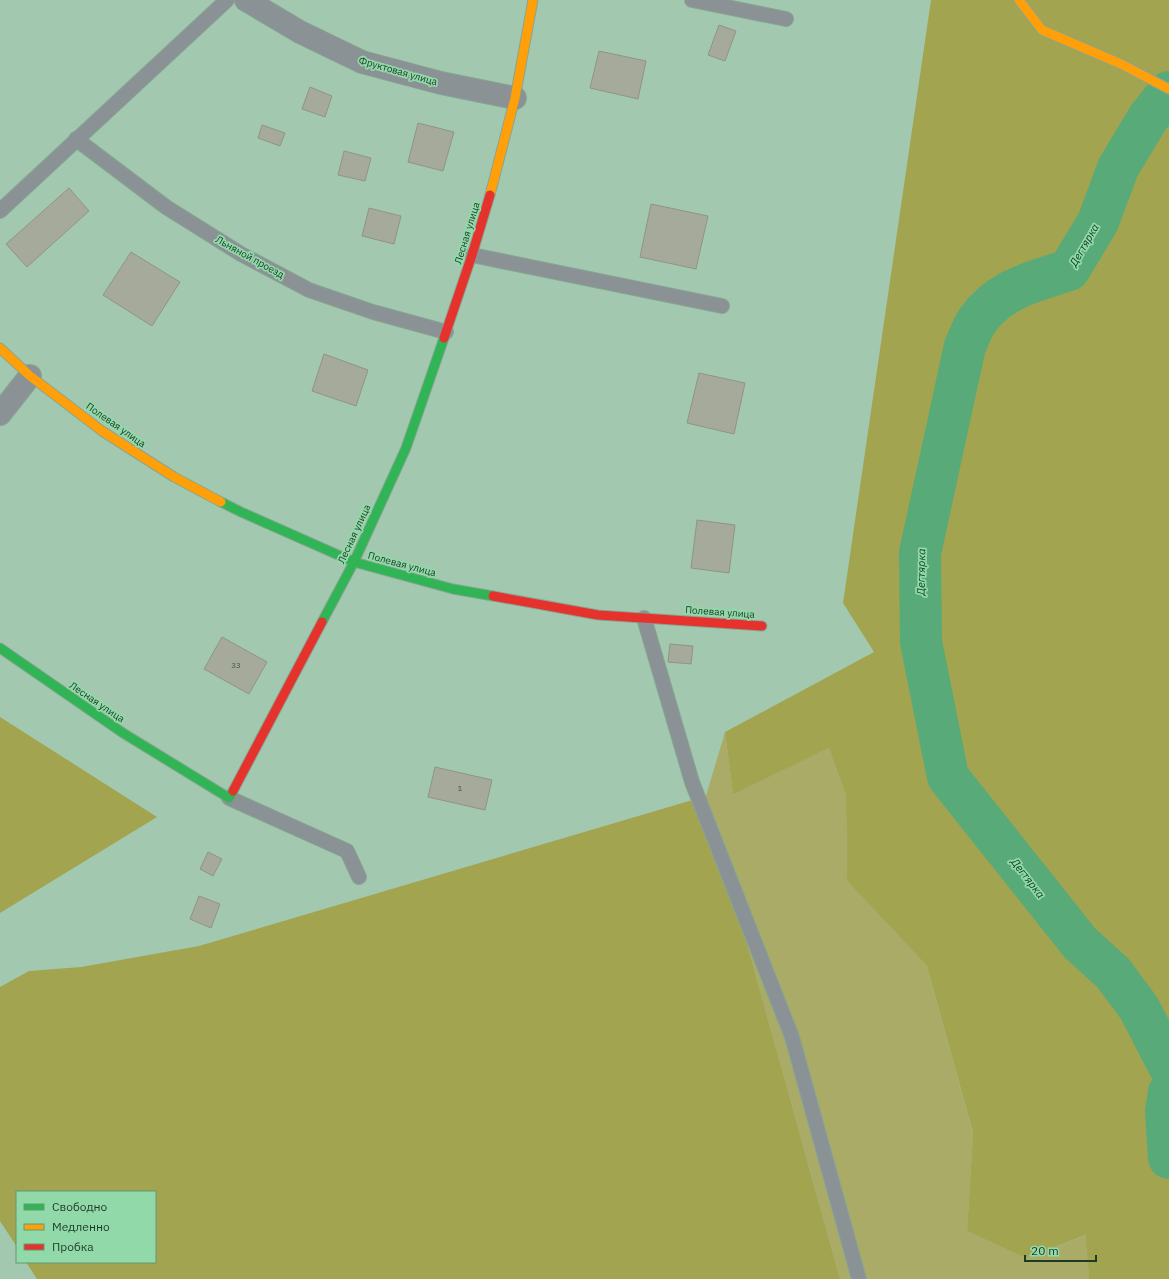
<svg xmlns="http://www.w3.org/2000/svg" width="1169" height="1279" font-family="'IBM Plex Sans',sans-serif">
<rect width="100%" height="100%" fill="#a2c9af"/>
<path fill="#a9ab66" d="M 725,732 L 733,793 L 829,748 L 846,796 L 847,881 L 927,966 L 973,1134 L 967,1231 L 1025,1258 L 1087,1235 L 1089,1279 L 840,1279 L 706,796 Z"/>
<path fill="#a2a450" d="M 931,0 L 1169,0 L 1169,1279 L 1089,1279 L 1086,1235 L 1025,1258 L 967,1231 L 973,1133 L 927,966 L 847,881 L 846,796 L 829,748 L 733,794 L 725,732 L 874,652 L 843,603 Z
M 0,717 L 157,817 L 0,913 Z
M 706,796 L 840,1279 L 37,1279 L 26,1262 L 155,1262 L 155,1192 L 17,1192 L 17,1247 L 0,1221 L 0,987 L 29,971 L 81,967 L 199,946 Z"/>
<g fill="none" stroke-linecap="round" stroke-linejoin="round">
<path stroke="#58aa78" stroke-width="42" d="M 1169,92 L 1148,118 L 1118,168 L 1098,222 L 1069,270 C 1034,282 1000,288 977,321 C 972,328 969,338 965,346 L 920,553 L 921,642 L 948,777 L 1080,943 L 1113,973 L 1139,1008 L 1169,1066
M 1169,1092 L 1166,1111 L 1169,1158"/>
</g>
<path fill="#a6aa9b" stroke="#909485" d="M 719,25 L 736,31 L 725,61 L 708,55 Z
M 599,51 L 646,61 L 638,99 L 590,88 Z
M 310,87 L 332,96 L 325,117 L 302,109 Z
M 418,123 L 454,132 L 443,171 L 408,162 Z
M 262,125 L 285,133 L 280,146 L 258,138 Z
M 344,151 L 371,158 L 365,181 L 338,175 Z
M 69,188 L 89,211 L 27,267 L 6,244 Z
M 651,204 L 708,216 L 696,269 L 640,257 Z
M 369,208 L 401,216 L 394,244 L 362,236 Z
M 131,252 L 180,282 L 152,326 L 103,295 Z
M 324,354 L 368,370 L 356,406 L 312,391 Z
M 699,373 L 745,383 L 734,434 L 687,423 Z
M 697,520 L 735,525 L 729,573 L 691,568 Z
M 222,637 L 267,662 L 249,694 L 204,669 Z
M 670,644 L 693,646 L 691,664 L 668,662 Z
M 435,767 L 492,780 L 485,810 L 428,797 Z
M 208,852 L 222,859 L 213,876 L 200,869 Z
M 199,896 L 220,904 L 211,928 L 190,919 Z"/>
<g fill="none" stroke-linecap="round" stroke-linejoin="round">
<defs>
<path id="lane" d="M 692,0 L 786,19
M 76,139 L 166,207 L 241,254 L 309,290 L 373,312 L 446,332
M 0,211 L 227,0
M 472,255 L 722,306
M 644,618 L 692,782 L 792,1037 L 859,1279
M 229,798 L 347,851 L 359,877"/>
<path id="street" d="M 246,0 L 300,32 L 362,62 L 441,83 L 515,98
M 0,414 L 30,376"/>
<path id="fast" d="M 221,502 L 241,512 L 354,562 L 453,589 L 493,596
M 322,622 L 354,562 L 406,448 L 444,338
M 0,648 L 123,733 L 229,798 L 233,791"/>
<path id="slow" d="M 1019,0 L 1042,30 L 1121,64 L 1169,89
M 490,195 L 515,98 L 533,0
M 0,348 L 30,376 L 102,431 L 174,477 L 221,502"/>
<path id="jam" d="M 444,338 L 472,255 L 490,195
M 493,596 L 598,615 L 762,626
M 233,791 L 322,622"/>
</defs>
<use href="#lane" stroke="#88a692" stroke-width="16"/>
<use href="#street" stroke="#88a692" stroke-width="24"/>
<use href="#fast" stroke="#88a692" stroke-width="11"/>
<use href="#slow" stroke="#88a692" stroke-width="11"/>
<use href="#jam" stroke="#88a692" stroke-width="11"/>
<use href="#lane" stroke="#8a9296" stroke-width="14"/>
<use href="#street" stroke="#8a9296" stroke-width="22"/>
<use href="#fast" stroke="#30b455" stroke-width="9"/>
<use href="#slow" stroke="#ff9f0a" stroke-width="9"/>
<use href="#jam" stroke="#e5322d" stroke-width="9"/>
</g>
<g text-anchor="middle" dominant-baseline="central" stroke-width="3.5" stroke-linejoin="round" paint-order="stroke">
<g font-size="8" fill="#3e5643">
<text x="236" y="665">33</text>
<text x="460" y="788">1</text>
</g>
<g font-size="10" fill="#1c3a26" stroke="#92d9a9">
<text transform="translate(398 71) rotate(16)">Фруктовая улица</text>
<text transform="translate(467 233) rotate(-73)">Лесная улица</text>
<text transform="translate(250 257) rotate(29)">Льняной проезд</text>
<text transform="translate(116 425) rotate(35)">Полевая улица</text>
<text transform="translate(354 534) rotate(-65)">Лесная улица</text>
<text transform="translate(402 564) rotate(15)">Полевая улица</text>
<text transform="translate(720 612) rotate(4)">Полевая улица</text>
<text transform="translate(97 702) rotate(34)">Лесная улица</text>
</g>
<g font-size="11" font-style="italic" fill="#0b4123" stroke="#92d9a9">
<text transform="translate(1084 245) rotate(-60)">Дегтярка</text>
<text transform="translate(921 572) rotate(-89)">Дегтярка</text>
<text transform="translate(1028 878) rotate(52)">Дегтярка</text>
</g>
</g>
<rect x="16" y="1191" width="140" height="72" fill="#92d9a9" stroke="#639975"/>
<rect x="24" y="1204" width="20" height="6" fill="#30b455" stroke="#639975"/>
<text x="52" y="1211" font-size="12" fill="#1c3a26">Свободно</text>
<rect x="24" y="1224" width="20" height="6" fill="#ff9f0a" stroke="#639975"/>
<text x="52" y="1231" font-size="12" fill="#1c3a26">Медленно</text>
<rect x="24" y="1244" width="20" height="6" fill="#e5322d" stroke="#639975"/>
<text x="52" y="1251" font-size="12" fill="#1c3a26">Пробка</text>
<path d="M1025 1255v6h71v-6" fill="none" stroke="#1c3a26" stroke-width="2"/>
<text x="1031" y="1255" font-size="12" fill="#1c3a26" stroke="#92d9a9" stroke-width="3" paint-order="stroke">20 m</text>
</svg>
